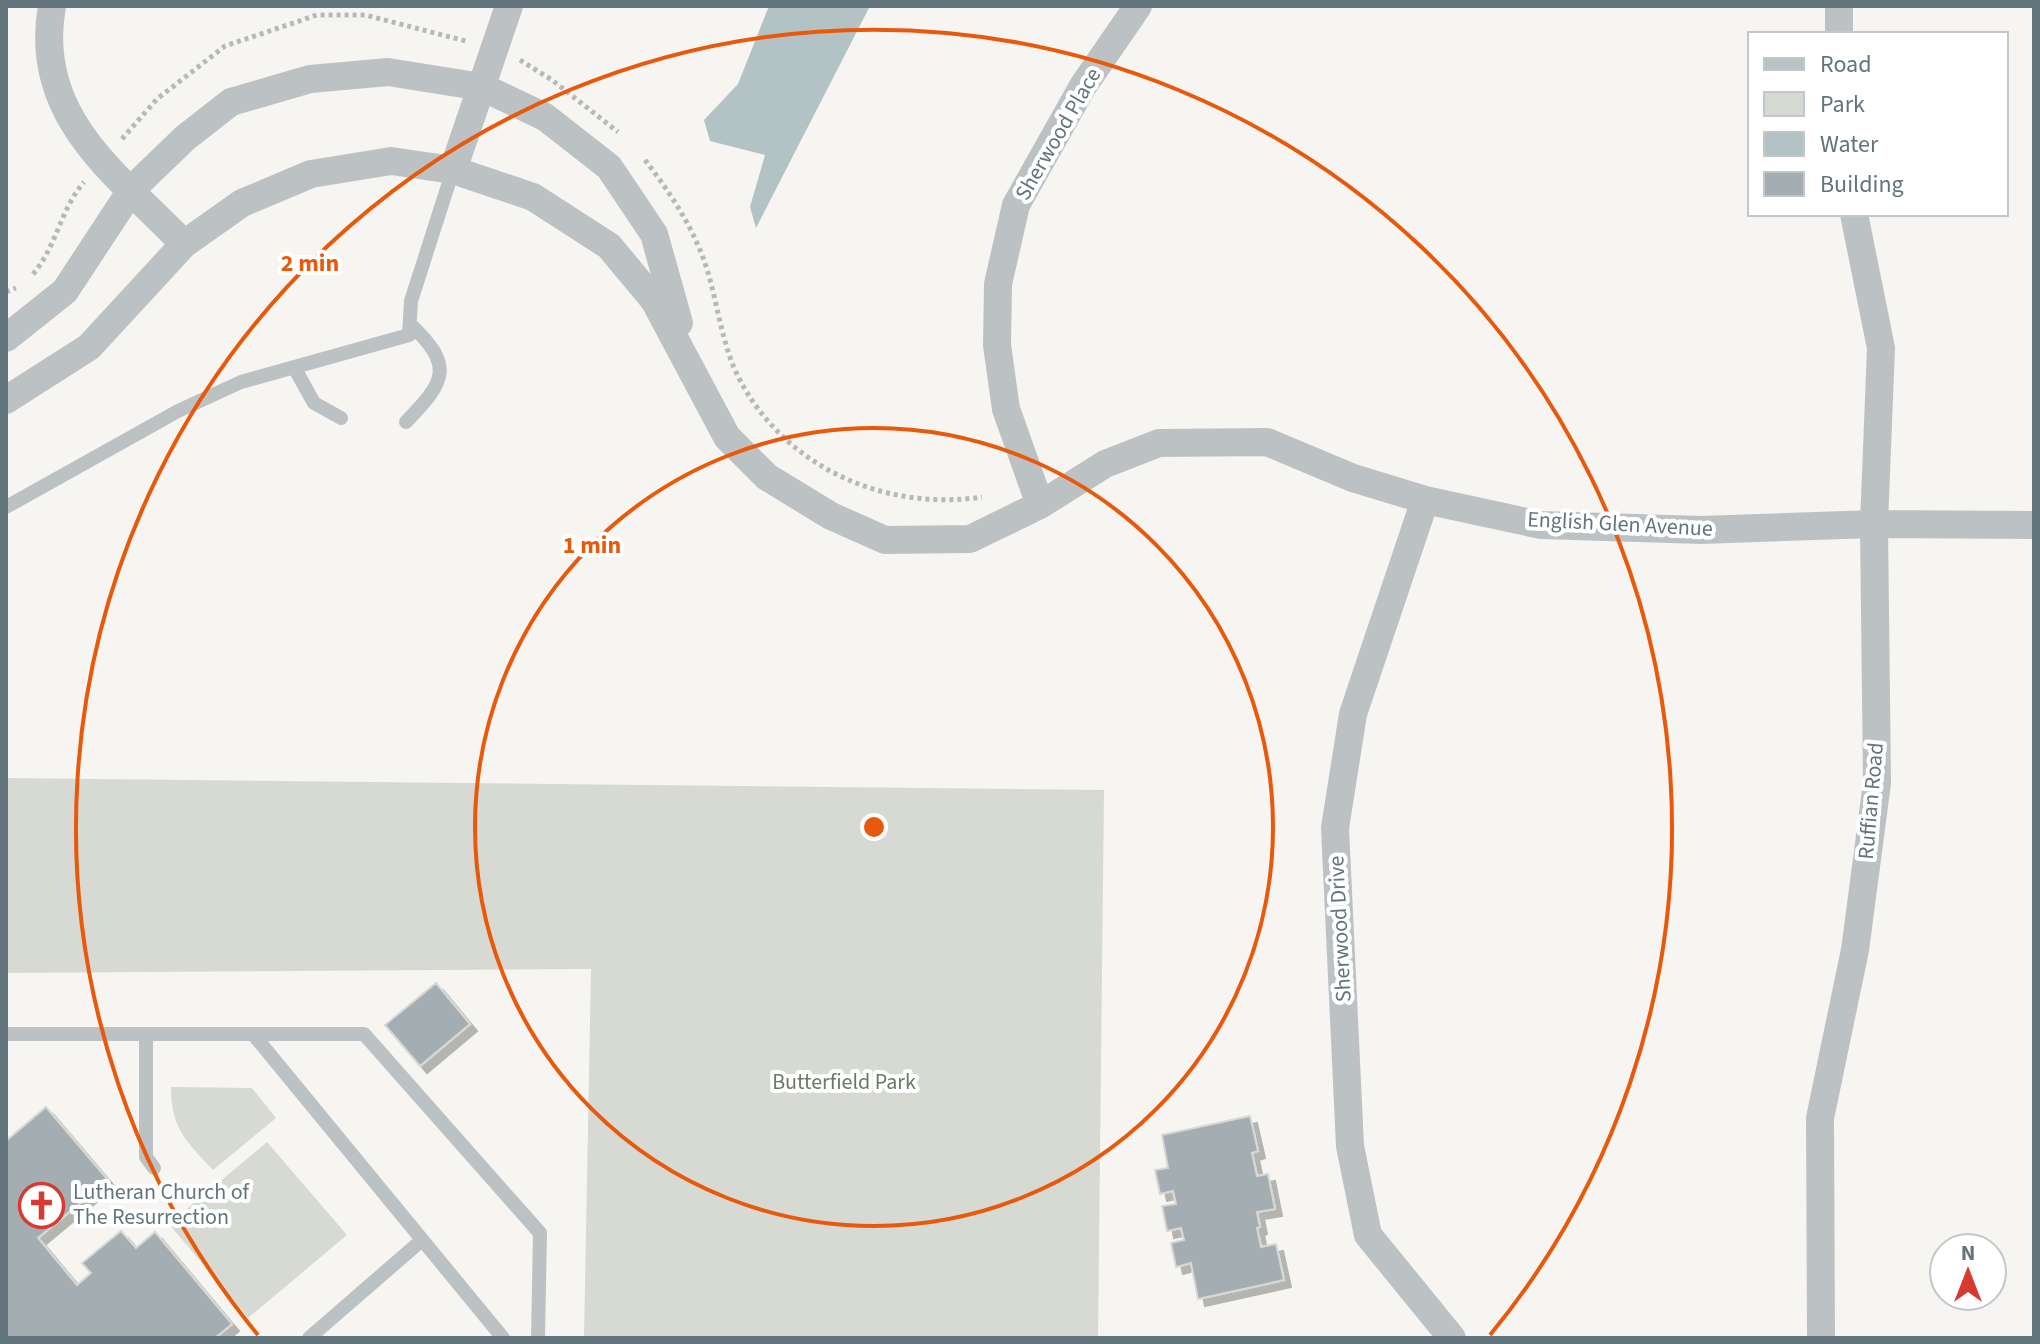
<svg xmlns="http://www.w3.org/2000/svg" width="2040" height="1344" font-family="'Source Sans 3',sans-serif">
<defs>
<filter id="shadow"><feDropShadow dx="7" dy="7" stdDeviation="0" flood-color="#0004"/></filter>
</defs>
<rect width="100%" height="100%" fill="#f6f5f2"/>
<path fill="#d6dad2" d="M 6,778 L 1104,790 L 1098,1338 L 584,1338 L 591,969 L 6,973 Z
M 171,1087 L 252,1088 L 276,1118 L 213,1170 C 186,1141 171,1129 171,1087 Z
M 267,1142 L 347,1235 L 248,1318 L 169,1224 Z"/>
<path fill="#b3c2c4" d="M 769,6 L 870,6 L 756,228 L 750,207 L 765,155 L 710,141 L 704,120 L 738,84 Z"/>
<path fill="#a4aeb2" stroke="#d7d7d5" stroke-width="2" filter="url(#shadow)" d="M 436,983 L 470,1024 L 420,1066 L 385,1025 Z
M 46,1107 L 108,1180 L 38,1238 L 77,1285 L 91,1273 L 82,1263 L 121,1231 L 136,1248 L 155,1232 L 232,1324 L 215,1338 L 6,1338 L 6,1141 Z
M 1250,1116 L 1258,1151 L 1252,1153 L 1257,1176 L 1268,1174 L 1275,1209 L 1257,1212 L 1260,1227 L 1257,1228 L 1261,1247 L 1276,1244 L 1284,1280 L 1198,1299 L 1191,1263 L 1176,1267 L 1171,1243 L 1184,1240 L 1181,1228 L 1167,1231 L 1162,1206 L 1176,1204 L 1173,1191 L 1160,1194 L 1155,1170 L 1168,1168 L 1162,1135 Z"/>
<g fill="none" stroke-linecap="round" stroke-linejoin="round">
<path stroke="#b5b9bb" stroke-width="5" stroke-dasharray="4 4" stroke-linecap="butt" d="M 520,60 L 552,80 L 618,132
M 122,139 L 157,99 L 225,46 L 317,15 L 365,15 L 466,41
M 645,160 C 672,195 697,233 709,276 C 718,308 722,340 735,370 C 779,465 882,512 982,497
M 33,274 C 57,246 60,210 84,182
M 6,292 L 16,288"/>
<path stroke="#bcc2c4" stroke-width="14" d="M 294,367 L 314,403 L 341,418
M 406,422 C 445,382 455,366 410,324
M 6,507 L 178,411 L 241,382 L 409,335 L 411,301 L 453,170
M 6,1034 L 364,1034 L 540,1233 L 538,1338
M 146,1034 L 146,1157 L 154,1168
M 253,1034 L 503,1338
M 309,1338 L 422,1240"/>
<path stroke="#bcc2c4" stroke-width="28" d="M 52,6 C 32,117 117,174 184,244
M 1839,34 L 1839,6
M 453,170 L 509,6
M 6,338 L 65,291 L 132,189 L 185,138 L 231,102 L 310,79 L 388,72 L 482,87 L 545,117 L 609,167 L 654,234 L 679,323
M 6,400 L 89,347 L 184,244 L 242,203 L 311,174 L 391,161 L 453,170 L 533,197 L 609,246 L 654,300 L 727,437 L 767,477 L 831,516 L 885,540 L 970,539 L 1040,505 L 1105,464 L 1159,443 L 1267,442 L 1353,478 L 1425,500 L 1541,525 L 1701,530 L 1874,524 L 2034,525
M 1425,500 L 1353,714 L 1335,828 L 1350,1146 L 1368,1235 L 1452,1338
M 1040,505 L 1006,409 L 997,345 L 998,284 L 1016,205 L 1083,86 L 1138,6
M 1821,1338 L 1820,1118 L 1855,950 L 1877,783 L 1874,524 L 1881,348 L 1854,214"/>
</g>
<g fill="none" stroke="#e8590c" stroke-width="4">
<circle cx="874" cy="827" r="399"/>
<path d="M258 1335A798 798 0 1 1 1490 1335"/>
</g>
<defs>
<symbol id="church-ring" viewBox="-11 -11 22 22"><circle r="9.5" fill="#fff" stroke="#d83930" stroke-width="1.5"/><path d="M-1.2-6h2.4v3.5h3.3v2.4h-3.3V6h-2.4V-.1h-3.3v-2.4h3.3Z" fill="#d83930"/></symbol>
</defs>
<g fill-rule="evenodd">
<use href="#church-ring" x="16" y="1180" width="51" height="51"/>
</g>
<g text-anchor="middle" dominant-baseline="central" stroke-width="8" stroke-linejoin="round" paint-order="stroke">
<g font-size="22" fill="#62757c" stroke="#fff">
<text transform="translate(1058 134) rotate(-60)">Sherwood Place</text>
<text transform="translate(1620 524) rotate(3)">English Glen Avenue</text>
<text transform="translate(1871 801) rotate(-85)">Ruffian Road</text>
<text transform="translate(1340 929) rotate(-93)">Sherwood Drive</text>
</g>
<g font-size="22" fill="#6d7965" stroke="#fff">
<text x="844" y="1082">Butterfield Park</text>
</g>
<g font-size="22" fill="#62757c" stroke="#fff" text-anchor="start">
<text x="73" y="1192">Lutheran Church of<tspan x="73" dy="25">The Resurrection</tspan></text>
</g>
</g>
<circle cx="874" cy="827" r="12" fill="#e8590c" stroke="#fff" stroke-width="4"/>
<g font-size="24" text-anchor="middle" font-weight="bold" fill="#e8590c" stroke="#fff" stroke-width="8" stroke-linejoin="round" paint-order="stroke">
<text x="310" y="271">2 min</text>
<text x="592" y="553">1 min</text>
</g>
<rect width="2040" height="1344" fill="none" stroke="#62757c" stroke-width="16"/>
<rect x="1748" y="32" width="260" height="184" fill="#ffffff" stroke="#c0c8cb" stroke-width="2"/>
<rect x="1764" y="58" width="40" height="12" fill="#bcc2c4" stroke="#c0c8cb" stroke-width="2"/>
<text x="1820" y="72" font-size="24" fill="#62757c">Road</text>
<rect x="1764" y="92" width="40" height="24" fill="#d6dad2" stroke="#c0c8cb" stroke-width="2"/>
<text x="1820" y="112" font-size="24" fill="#62757c">Park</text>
<rect x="1764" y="132" width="40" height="24" fill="#b3c2c4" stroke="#c0c8cb" stroke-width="2"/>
<text x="1820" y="152" font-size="24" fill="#62757c">Water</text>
<rect x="1764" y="172" width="40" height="24" fill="#a4aeb2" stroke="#c0c8cb" stroke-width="2"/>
<text x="1820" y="192" font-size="24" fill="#62757c">Building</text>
<g transform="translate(1968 1272)"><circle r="38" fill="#ffffff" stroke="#c0c8cb" stroke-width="2"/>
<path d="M0-6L14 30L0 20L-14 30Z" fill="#d83930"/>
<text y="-12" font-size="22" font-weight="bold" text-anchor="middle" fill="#62757c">N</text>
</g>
</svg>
